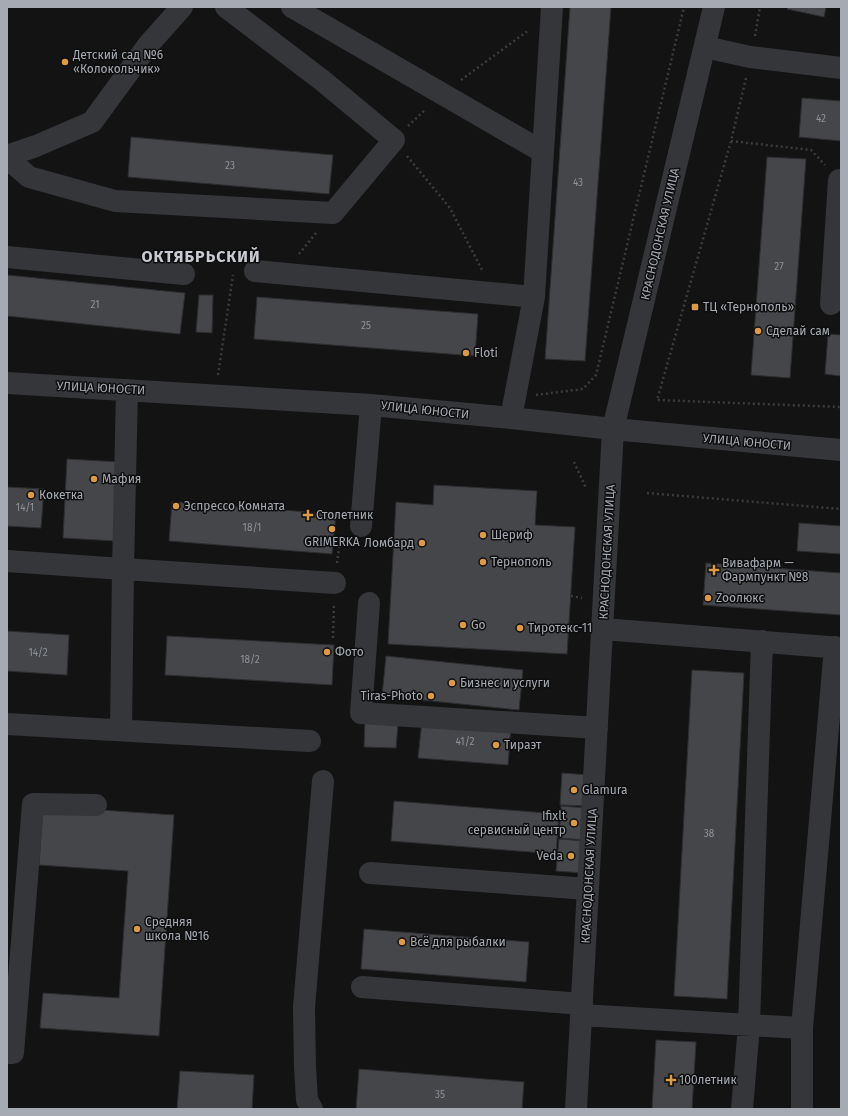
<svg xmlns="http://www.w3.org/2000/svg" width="848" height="1116" font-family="'Fira Sans',sans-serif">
<rect width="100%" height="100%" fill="#131314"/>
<path fill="#454649" stroke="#2d2d30" d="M 570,7 L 611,7 L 585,361 L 545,359 Z
M 788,7 L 826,7 L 824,17 L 787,9 Z
M 802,98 L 841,101 L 841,141 L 799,137 Z
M 131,137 L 333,155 L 329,194 L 128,177 Z
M 767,157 L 806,159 L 790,378 L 751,375 Z
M 7,275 L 185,293 L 180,334 L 7,316 Z
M 199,295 L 213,295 L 212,333 L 196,332 Z
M 257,297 L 478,314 L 475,356 L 254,339 Z
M 828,334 L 841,335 L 841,376 L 825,374 Z
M 67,459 L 120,462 L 116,541 L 63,538 Z
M 434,485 L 537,491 L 535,525 L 575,527 L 567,654 L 388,644 L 396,502 L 433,505 Z
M 7,487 L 44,489 L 41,528 L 7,526 Z
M 172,502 L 336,514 L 332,554 L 169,541 Z
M 799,523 L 841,526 L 841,554 L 797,551 Z
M 706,563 L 841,573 L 841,615 L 703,605 Z
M 7,631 L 69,635 L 67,675 L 7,671 Z
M 167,636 L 334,645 L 332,685 L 165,675 Z
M 386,656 L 523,670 L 519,710 L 382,696 Z
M 692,670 L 744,673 L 727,999 L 674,996 Z
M 422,720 L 511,726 L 508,765 L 418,758 Z
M 365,721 L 398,723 L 396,748 L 364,747 Z
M 562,773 L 589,775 L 587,806 L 560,805 Z
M 394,801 L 559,814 L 556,854 L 391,841 Z
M 43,806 L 174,815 L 159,1036 L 40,1028 L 43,993 L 119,998 L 128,871 L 39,865 Z
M 561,806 L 588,808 L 586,840 L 559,838 Z
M 559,839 L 585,841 L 583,873 L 556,871 Z
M 364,929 L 529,942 L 526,982 L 361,969 Z
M 656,1040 L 696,1042 L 692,1109 L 652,1109 Z
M 359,1069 L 524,1082 L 522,1109 L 356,1109 Z
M 180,1071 L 254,1075 L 252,1109 L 177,1109 Z"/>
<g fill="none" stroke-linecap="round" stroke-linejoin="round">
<path stroke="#3b3c40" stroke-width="2.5" stroke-dasharray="2 3" stroke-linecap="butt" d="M 755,36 L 760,7
M 746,78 L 731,141 L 657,400 L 841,407
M 461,80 L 529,30
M 408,126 L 426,109
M 731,141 L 811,150 L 825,165
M 407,156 L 450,208 L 482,270
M 299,254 L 316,233
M 218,375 L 233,275
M 536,395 L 583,389 L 596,375 L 684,7
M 574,462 L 586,488
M 647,493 L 841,509
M 337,563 L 341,534
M 571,596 L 582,598
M 333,638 L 334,603"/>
<path stroke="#343639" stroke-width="22" d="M 292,7 L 543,152
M 705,47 L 750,57 L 841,68
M 7,156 L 36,146 L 92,122 L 149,44 L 182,7
M 7,158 L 29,177 L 115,201 L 333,213 L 394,140 L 323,81 L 226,7
M 7,257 L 184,274
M 255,271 L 534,297
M 831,304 L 839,180 L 841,180
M 7,383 L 371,405 L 511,418 L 613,429 L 841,450
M 511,418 L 534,297 L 552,7
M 361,526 L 371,405
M 7,561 L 123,569 L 127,390
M 369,603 L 361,713 L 597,728
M 603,629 L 841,648
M 7,724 L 310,741
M 121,730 L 123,569 L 335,583
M 370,873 L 588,889
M 362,987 L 582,1004
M 581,1015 L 802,1028 L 802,1109
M 802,1028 L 835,647
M 7,1053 L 13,1053 L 33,804 L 96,805
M 312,1109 L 307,1100 L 305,1067 L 304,1007 L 323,781
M 576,1109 L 613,429 L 714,7
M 742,1109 L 749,1025 L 762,641"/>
</g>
<g fill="#dc9b43" stroke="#0e0e0f" stroke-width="1.5">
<circle cx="65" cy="62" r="4"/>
<rect x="691" y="303" width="8" height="8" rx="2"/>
<circle cx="758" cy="331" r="4"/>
<circle cx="466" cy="353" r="4"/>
<circle cx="94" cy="479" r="4"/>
<circle cx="31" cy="495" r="4"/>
<circle cx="176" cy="506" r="4"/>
<path d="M306 509h4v4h4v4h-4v4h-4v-4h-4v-4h4z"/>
<circle cx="332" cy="529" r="4"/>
<circle cx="483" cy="535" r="4"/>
<circle cx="422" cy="543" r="4"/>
<circle cx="483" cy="562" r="4"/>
<path d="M712 564h4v4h4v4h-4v4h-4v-4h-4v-4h4z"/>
<circle cx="708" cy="598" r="4"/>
<circle cx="463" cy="625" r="4"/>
<circle cx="520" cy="628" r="4"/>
<circle cx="327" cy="652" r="4"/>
<circle cx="452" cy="683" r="4"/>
<circle cx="431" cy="696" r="4"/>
<circle cx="496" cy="745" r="4"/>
<circle cx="574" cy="790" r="4"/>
<circle cx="574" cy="823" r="4"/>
<circle cx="571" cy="856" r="4"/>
<circle cx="137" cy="929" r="4"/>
<circle cx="402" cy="942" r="4"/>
<path d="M669 1074h4v4h4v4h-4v4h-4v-4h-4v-4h4z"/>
</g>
<g text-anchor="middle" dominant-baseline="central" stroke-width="3" stroke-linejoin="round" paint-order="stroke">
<g font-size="10" fill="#8e9298">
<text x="821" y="119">42</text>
<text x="230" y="166">23</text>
<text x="578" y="183">43</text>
<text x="779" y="267">27</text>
<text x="95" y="305">21</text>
<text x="366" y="326">25</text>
<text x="25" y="508">14/1</text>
<text x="252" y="528">18/1</text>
<text x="38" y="653">14/2</text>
<text x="250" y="660">18/2</text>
<text x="465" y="742">41/2</text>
<text x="709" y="834">38</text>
<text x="440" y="1095">35</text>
</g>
<g font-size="12" fill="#a6abb3" stroke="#0e0e0f" text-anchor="start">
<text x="73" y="55">Детский сад №6<tspan x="73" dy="14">«Колокольчик»</tspan></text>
<text x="703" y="307">ТЦ «Тернополь»</text>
<text x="766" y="331">Сделай сам</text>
<text x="474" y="353">Floti</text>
<text x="102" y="479">Мафия</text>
<text x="39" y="495">Кокетка</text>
<text x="184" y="506">Эспрессо Комната</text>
<text x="316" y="515">Столетник</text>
<text x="491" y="535">Шериф</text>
<text x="332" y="542" text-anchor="middle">GRIMERKA</text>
<text x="414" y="543" text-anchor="end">Ломбард</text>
<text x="491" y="562">Тернополь</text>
<text x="722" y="563">Вивафарм —<tspan x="722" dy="14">Фармпункт №8</tspan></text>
<text x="716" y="598">Zooлюкс</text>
<text x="471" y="625">Go</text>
<text x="528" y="628">Тиротекс-11</text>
<text x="335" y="652">Фото</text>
<text x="460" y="683">Бизнес и услуги</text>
<text x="423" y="696" text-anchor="end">Tiras-Photo</text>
<text x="504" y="745">Тираэт</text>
<text x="582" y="790">Glamura</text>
<text x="566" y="816" text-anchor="end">Ifixlt<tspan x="566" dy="14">сервисный центр</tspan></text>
<text x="563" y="856" text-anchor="end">Veda</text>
<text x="145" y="922">Средняя<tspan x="145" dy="14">школа №16</tspan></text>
<text x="410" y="942">Всё для рыбалки</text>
<text x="679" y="1080">100летник</text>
</g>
<g font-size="12" fill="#a6abb3" stroke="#0e0e0f">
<text transform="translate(660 234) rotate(-77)">КРАСНОДОНСКАЯ УЛИЦА</text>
<text transform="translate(101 388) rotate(3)">УЛИЦА ЮНОСТИ</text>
<text transform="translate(425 410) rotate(6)">УЛИЦА ЮНОСТИ</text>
<text transform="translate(747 442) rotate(5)">УЛИЦА ЮНОСТИ</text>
<text transform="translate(607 552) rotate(-87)">КРАСНОДОНСКАЯ УЛИЦА</text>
<text transform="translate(589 876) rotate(-87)">КРАСНОДОНСКАЯ УЛИЦА</text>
</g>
<g font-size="16" font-weight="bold" letter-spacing="1" fill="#c7cad0" stroke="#0e0e0f">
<text x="201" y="256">ОКТЯБРЬСКИЙ</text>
</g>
</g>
<rect width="848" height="1116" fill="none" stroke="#a6abb3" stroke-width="16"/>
</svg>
